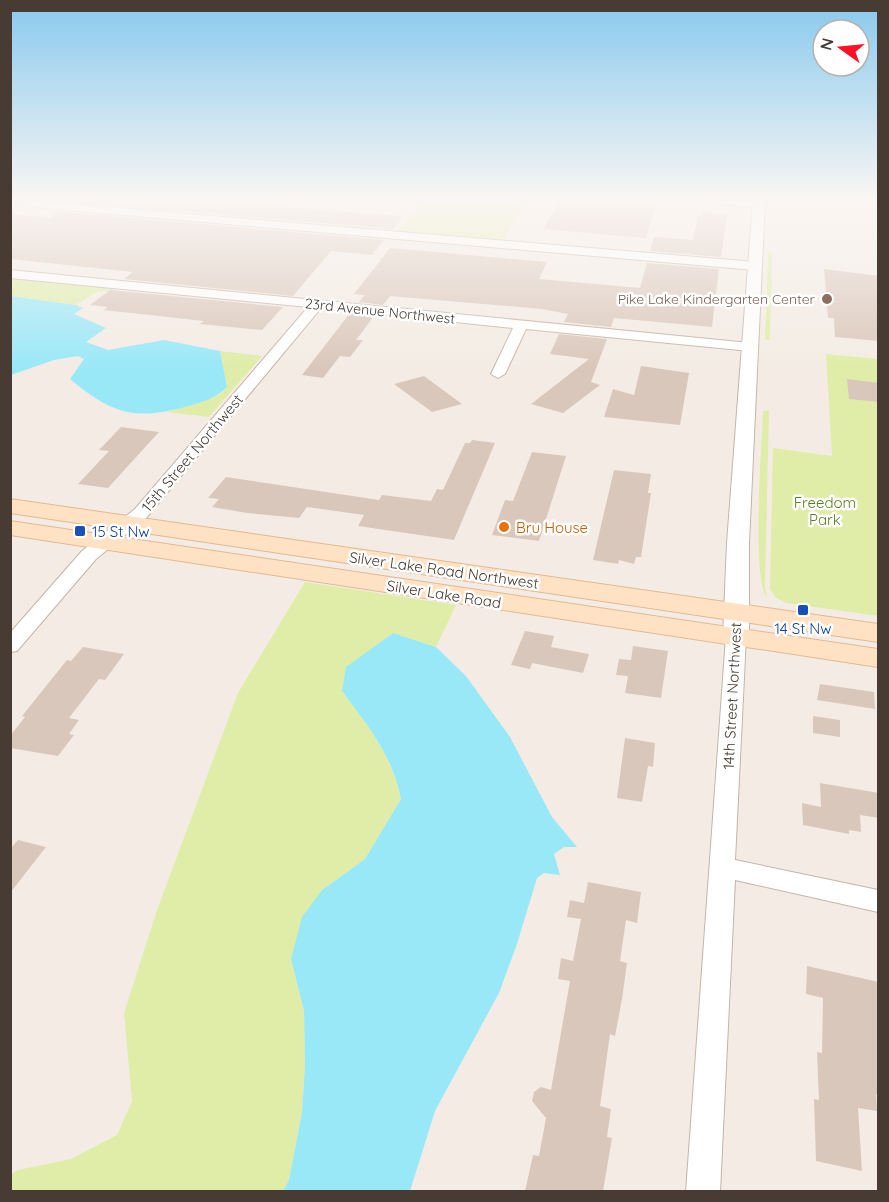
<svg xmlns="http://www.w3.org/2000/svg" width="889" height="1202" font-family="Quicksand,sans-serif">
<rect width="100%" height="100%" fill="#f4ece4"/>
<path fill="#dfeda8" d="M 424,201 L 527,201 L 503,241 L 397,232 Z
M 768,253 L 772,253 L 770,340 L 765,339 Z
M 10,278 L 113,289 L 108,291 L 98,291 L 76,305 L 11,296 Z
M 220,351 L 262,356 L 209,417 L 167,412 L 219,395 L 227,387 Z
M 826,354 L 878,359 L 878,616 L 787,603 L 776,598 L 770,589 L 773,448 L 832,456 Z
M 769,410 L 765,587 L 767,598 C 751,576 762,445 763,411 Z
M 305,582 L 456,605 L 436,647 L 393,633 L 374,647 L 342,691 C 369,727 391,754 401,799 L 365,859 L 322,890 L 291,959 L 304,1011 L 305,1065 L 302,1112 L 289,1180 L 283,1191 L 11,1191 L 10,1175 L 18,1170 L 71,1159 L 117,1135 L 132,1101 L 124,1013 L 157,910 L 238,693 Z"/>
<path fill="#99e8f8" d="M 10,296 L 76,305 L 83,308 L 74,314 L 106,328 L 86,342 L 108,350 L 164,340 L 220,351 L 227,387 C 216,399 201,402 185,407 C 133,421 111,413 70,379 L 84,359 L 78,356 L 54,360 L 11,375 Z
M 393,633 L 436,647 L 466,676 L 510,737 L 552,817 L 577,847 L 564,847 L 554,854 L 560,875 L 544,873 L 537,878 L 517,944 L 499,993 L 435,1111 L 410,1191 L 283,1191 L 289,1180 L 302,1112 L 305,1065 L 304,1011 L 291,959 L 302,917 L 322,890 L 365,859 L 401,799 C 392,755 369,727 342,691 L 346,667 Z"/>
<path fill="#dac7bb" d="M 59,201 L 202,201 L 402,216 L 400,218 L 402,219 L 393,229 Z
M 559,201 L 638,206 L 655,207 L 646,238 L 544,229 Z
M 52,211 L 384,240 L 372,255 L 331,251 L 293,296 L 124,279 L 133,272 L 10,259 L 10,214 L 52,218 Z
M 701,212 L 727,214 L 721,257 L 650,251 L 654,237 L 693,240 L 698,216 L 701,216 Z
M 390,248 L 547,262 L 539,279 L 640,288 L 647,263 L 719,269 L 712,327 L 614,318 L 611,327 L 564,322 L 568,314 L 542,309 L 390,296 L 383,305 L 359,302 L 365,295 L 354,294 Z
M 824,269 L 879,276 L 879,341 L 835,337 L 834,318 L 828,318 Z
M 110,290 L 283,307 L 262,330 L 200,324 L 204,321 L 104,310 L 108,307 L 90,305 Z
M 350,313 L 374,316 L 356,340 L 363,340 L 350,357 L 340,356 L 323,378 L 302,375 Z
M 559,334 L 607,339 L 591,382 L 600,385 L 563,413 L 531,404 L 589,359 L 550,354 Z
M 641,366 L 689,373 L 680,425 L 604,417 L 613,389 L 634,395 Z
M 424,376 L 462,404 L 432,412 L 394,384 Z
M 847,379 L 879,383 L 879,402 L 849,399 Z
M 121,427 L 159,432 L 108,488 L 78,484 L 109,451 L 99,450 Z
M 472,440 L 495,443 L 454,540 L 358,526 L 364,515 L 307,507 L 299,518 L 247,513 L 212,507 L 219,499 L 208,498 L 226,477 L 379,500 L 382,495 L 431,501 L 437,489 L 443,490 L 465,443 L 470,443 Z
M 532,452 L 566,456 L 539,541 L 492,535 L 505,500 L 513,501 Z
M 614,470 L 651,474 L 648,493 L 651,493 L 641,557 L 636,557 L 634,564 L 619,560 L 618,564 L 593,560 Z
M 525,631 L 554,636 L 551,647 L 589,654 L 583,673 L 532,663 L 530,669 L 511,665 Z
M 633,646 L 668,651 L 661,698 L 625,693 L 628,676 L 616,675 L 619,659 L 631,660 Z
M 83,647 L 124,654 L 105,680 L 99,679 L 69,718 L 79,720 L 69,734 L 74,735 L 58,756 L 10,748 L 10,736 L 25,717 L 22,716 L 67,660 L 71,661 Z
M 820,684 L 874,692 L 875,709 L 817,700 Z
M 813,716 L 840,720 L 840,737 L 813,733 Z
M 625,738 L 655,743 L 653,767 L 648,766 L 642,802 L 617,798 Z
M 820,783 L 879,793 L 879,818 L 860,815 L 861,832 L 849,830 L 849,834 L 803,825 L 802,803 L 821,807 Z
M 18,840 L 46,847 L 10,893 L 10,849 Z
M 588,882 L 641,892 L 637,923 L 626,920 L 620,961 L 627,963 L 622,999 L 615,1036 L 610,1034 L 600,1106 L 611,1109 L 607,1137 L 612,1138 L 603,1191 L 525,1191 L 533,1155 L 539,1156 L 546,1118 L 532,1101 L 534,1092 L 541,1087 L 551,1090 L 570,981 L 558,979 L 561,958 L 573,961 L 581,919 L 567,917 L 570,900 L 584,903 Z
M 807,966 L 879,982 L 879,1095 L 876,1094 L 877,1111 L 858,1108 L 862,1171 L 816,1161 L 814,1099 L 819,1100 L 817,1052 L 822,1053 L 823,998 L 806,994 Z"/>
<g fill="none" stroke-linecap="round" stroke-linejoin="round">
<defs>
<path id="minor" d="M 16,201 L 36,201 L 755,262 L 761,266 L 755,270 L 42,208 Z
M 709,201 L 757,201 L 764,204 L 759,207 L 714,204 Z
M 10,270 L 750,343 L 757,347 L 750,351 L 526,329 L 505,374 L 498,378 L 491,374 L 513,328 L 321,308 L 147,517 L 96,559 L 17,651 L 10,652 L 10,633 L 82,551 L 135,509 L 308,307 L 10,278 Z
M 736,631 L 743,632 L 746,637 L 735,860 L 878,890 L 878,912 L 735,880 L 720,1192 L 686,1192 L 726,637 L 729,632 Z"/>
<path id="tertiary" d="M 753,201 L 765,201 L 749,543 L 749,637 L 745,643 L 736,645 L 727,643 L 723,637 L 727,543 Z"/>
<path id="secondary" d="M 10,499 L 878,624 L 878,642 L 10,513 Z
M 10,521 L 878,649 L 878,667 L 10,535 Z"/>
</defs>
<use href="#minor" stroke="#c4b4a9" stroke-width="2"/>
<use href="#tertiary" stroke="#c4b4a9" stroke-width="2"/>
<use href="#secondary" stroke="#e0b992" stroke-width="2"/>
<use href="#minor" fill="#fff" fill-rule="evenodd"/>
<use href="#tertiary" fill="#fff" fill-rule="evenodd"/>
<use href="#secondary" fill="#ffe2c3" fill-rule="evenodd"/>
</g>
<linearGradient id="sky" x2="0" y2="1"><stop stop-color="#88c9ee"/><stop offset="0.54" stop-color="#faf6f3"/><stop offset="1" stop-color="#faf6f3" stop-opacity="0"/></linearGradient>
<rect width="889" height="369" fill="url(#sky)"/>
<circle fill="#8d6e63" stroke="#fff" stroke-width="2" cx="827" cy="299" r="6"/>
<circle fill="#e8710a" stroke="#fff" stroke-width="2" cx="504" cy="527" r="6"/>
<g fill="#1a4fb4" stroke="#fff" stroke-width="2">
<rect x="74" y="525" width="12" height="12" rx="3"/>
<rect x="797" y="604" width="12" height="12" rx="3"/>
</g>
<g text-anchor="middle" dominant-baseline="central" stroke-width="5" stroke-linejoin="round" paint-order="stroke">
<g font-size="14" fill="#785e54" stroke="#fff" text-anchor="end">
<text x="815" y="299">Pike Lake Kindergarten Center</text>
</g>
<g font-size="14" fill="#473b33" stroke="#fff">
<text transform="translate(380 311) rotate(6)">23rd Avenue Northwest</text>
</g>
<g font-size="15" fill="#473b33" stroke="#fff">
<text transform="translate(192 453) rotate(-50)">15th Street Northwest</text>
<text transform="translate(444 570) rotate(8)">Silver Lake Road Northwest</text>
<text transform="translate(444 594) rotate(9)">Silver Lake Road</text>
<text transform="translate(732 696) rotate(-87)">14th Street Northwest</text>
</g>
<g font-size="15" fill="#5b7f20" stroke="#fff">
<text x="825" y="502">Freedom<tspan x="825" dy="17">Park</tspan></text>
</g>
<g font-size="15" fill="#c56008" stroke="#fff" text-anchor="start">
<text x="516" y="527">Bru House</text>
</g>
<g font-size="15" fill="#164399" stroke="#fff" text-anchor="start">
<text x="92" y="531">15 St Nw</text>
<text x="803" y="628" text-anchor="middle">14 St Nw</text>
</g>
</g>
<rect width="889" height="1202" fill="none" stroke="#473b33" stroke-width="24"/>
<g transform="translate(841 48) rotate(285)"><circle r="28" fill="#ffffff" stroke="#b5b1ad" stroke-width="1.5"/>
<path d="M0-4.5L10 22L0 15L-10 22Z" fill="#ff1025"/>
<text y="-9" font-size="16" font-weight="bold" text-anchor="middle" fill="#473b33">N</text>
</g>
</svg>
